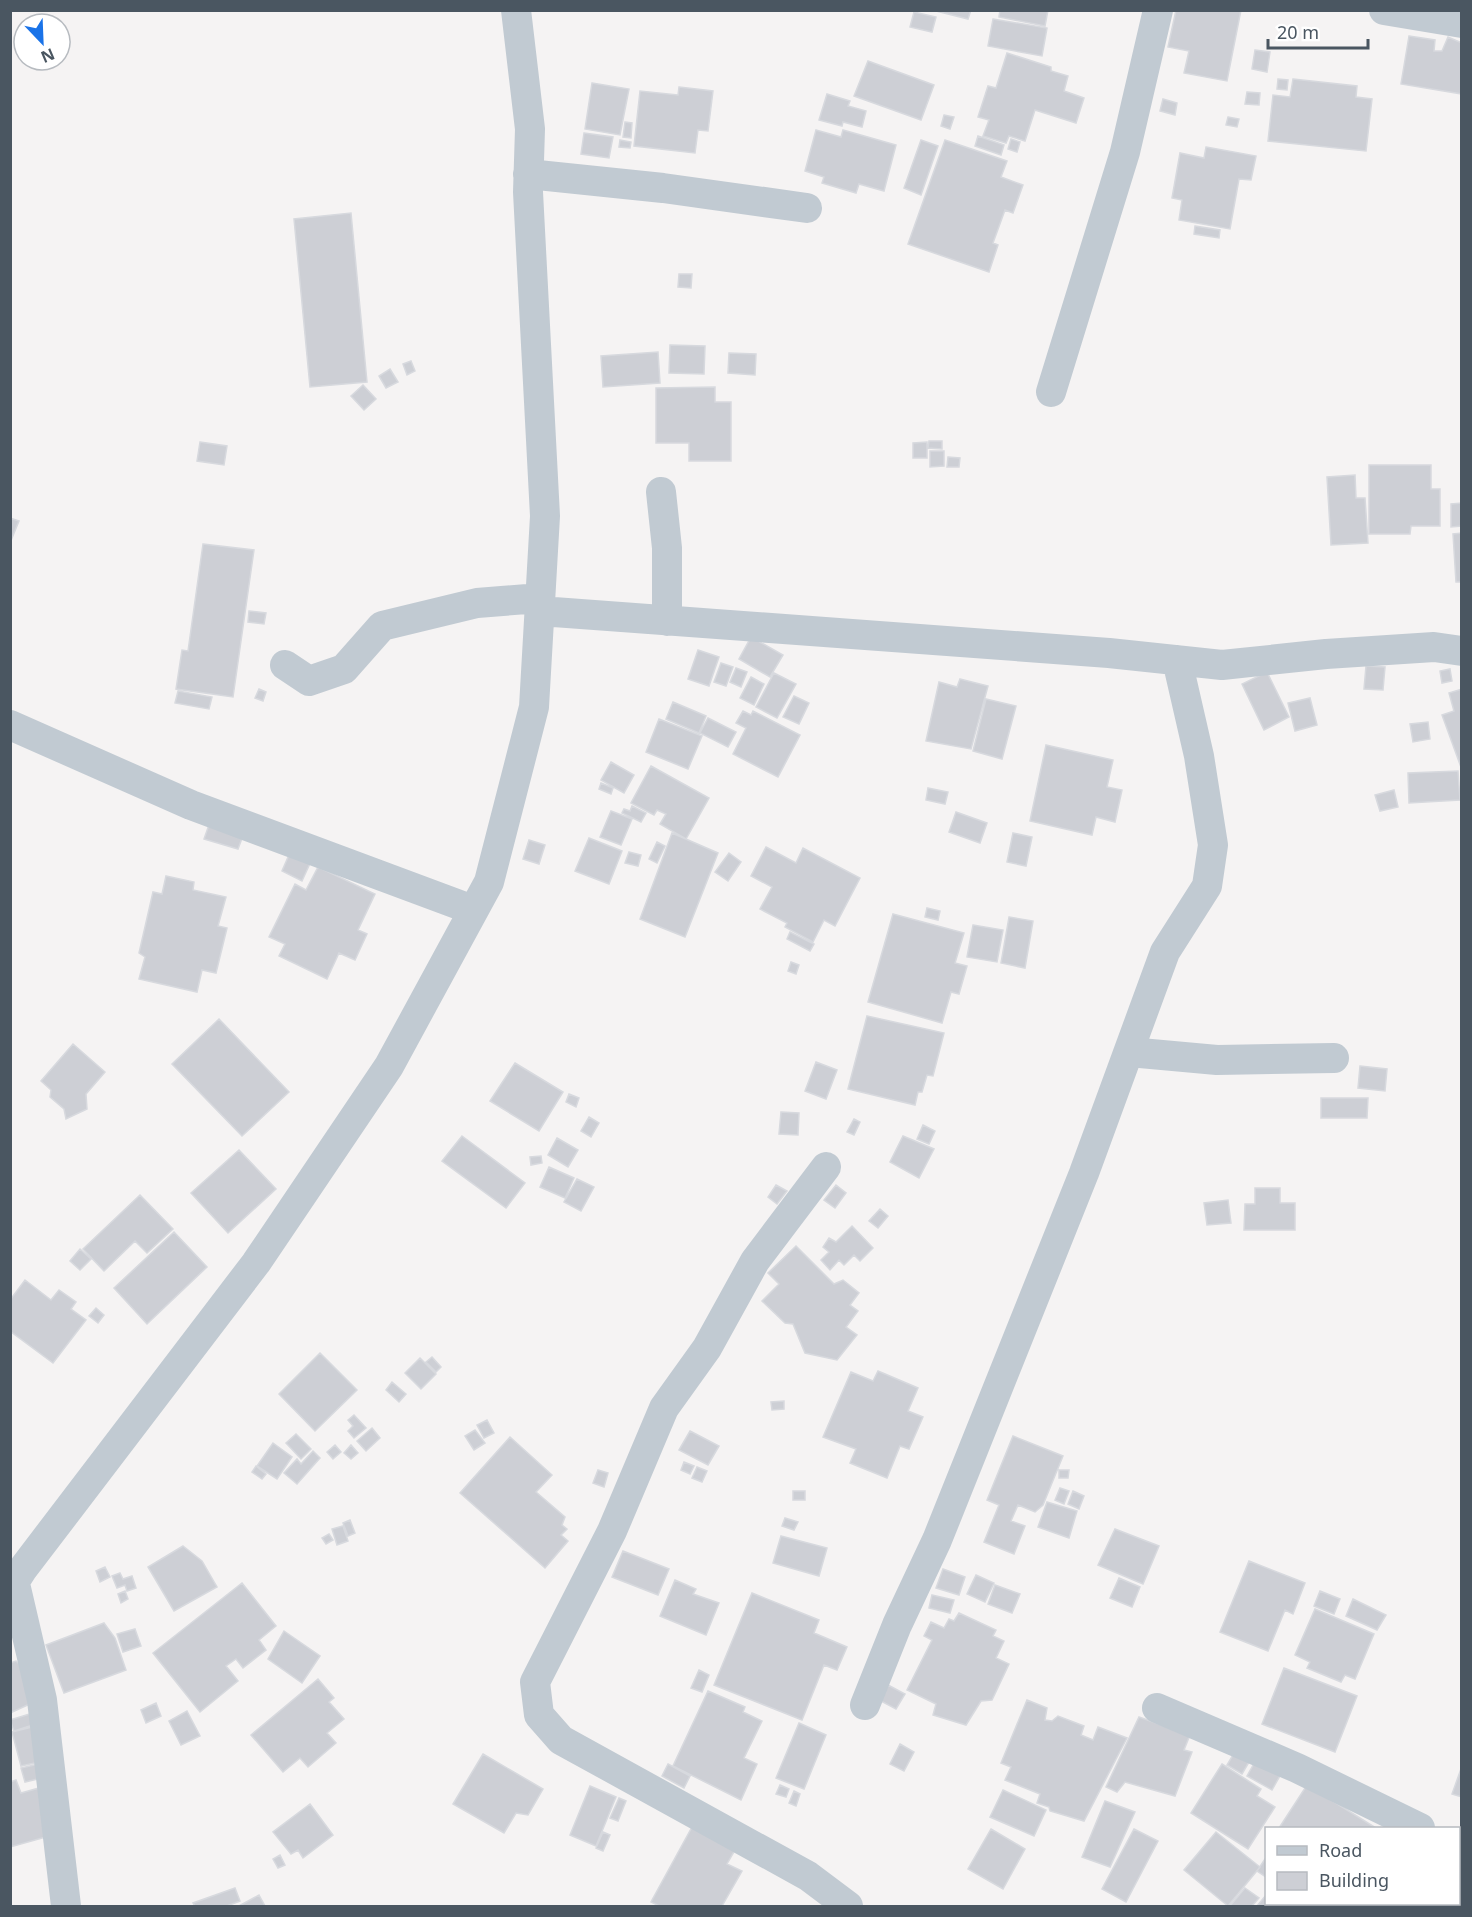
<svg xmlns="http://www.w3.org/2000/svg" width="1472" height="1917" font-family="'Noto Sans',sans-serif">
<rect width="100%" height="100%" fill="#f5f3f3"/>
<path fill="#cdcfd5" stroke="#d7d9de" stroke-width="1.5" d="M 932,10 L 971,10 L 968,19 Z
M 1000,10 L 1048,10 L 1045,26 L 999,17 Z
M 1176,10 L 1241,10 L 1227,81 L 1184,73 L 1189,51 L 1168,47 Z
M 914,12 L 936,17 L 932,32 L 910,27 Z
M 993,19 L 1047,28 L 1042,56 L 988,46 Z
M 1409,36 L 1435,40 L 1434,51 L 1442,51 L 1448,37 L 1462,43 L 1462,94 L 1401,84 Z
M 1255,50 L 1270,52 L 1267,72 L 1252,69 Z
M 1007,53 L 1051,67 L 1051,71 L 1068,76 L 1064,91 L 1084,98 L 1076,123 L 1035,110 L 1025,141 L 1009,136 L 1006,143 L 983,136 L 989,120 L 978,117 L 988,86 L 996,88 Z
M 868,61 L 934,85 L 921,120 L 854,96 Z
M 1278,79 L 1288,80 L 1287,90 L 1277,89 Z
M 1293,79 L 1357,86 L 1356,97 L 1372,99 L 1366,151 L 1268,141 L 1273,95 L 1290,97 Z
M 592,83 L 629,89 L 620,135 L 585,129 Z
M 679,87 L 713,91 L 708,131 L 698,130 L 695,153 L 634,146 L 640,91 L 678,95 Z
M 1247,92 L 1260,93 L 1259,105 L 1245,104 Z
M 827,94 L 850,101 L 848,106 L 866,111 L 862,127 L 843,122 L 842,126 L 819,120 Z
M 1163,99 L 1177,103 L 1175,115 L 1160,111 Z
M 944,115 L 954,117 L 950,129 L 941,126 Z
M 1228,117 L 1239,119 L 1237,127 L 1226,125 Z
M 625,122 L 632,123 L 631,138 L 623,137 Z
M 816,130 L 841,137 L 843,130 L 896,145 L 884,191 L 859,184 L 856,193 L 822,183 L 824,177 L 805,171 Z
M 584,133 L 613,137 L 609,158 L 581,154 Z
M 978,136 L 1004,145 L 1001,155 L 975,146 Z
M 1011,139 L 1020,142 L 1017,152 L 1008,149 Z
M 620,140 L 631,142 L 630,148 L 619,147 Z
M 921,140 L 938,146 L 921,195 L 904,188 Z
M 945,140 L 1007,161 L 1001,177 L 1023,185 L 1013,213 L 1005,210 L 993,243 L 998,245 L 989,272 L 908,244 Z
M 1206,147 L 1256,156 L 1251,180 L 1239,179 L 1230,229 L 1179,220 L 1182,200 L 1172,198 L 1180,153 L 1204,158 Z
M 351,213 L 367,382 L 310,387 L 294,219 Z
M 1195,226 L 1220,230 L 1219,238 L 1194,234 Z
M 679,274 L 692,274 L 691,288 L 678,287 Z
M 670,345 L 705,346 L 704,374 L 669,373 Z
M 658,352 L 660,383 L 603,387 L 601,356 Z
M 729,353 L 756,354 L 755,375 L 728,373 Z
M 411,361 L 415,371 L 407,375 L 403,364 Z
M 390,369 L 398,382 L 386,388 L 379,376 Z
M 363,385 L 376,399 L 364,410 L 351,396 Z
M 715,387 L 715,402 L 731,402 L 731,461 L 689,461 L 689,443 L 656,443 L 656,388 Z
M 929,441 L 942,441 L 942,449 L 928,448 Z
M 200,442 L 227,446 L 224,465 L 197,461 Z
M 927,442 L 927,458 L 913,458 L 913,443 Z
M 930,451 L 944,451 L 944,466 L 930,467 Z
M 948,457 L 960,458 L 959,467 L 947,467 Z
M 1369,465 L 1431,465 L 1431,489 L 1440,489 L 1440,526 L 1411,526 L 1410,534 L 1369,534 Z
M 1355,475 L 1356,498 L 1365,498 L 1368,543 L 1331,545 L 1327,477 Z
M 1462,503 L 1462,526 L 1451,527 L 1451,504 Z
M 10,518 L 19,521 L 10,543 Z
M 1462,533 L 1462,582 L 1456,582 L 1453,534 Z
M 203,544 L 254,550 L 233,697 L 176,689 L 182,650 L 188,651 Z
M 249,611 L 266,613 L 264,624 L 248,622 Z
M 751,637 L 783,655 L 770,677 L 739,659 Z
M 698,650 L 719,657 L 709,686 L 688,679 Z
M 721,663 L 733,667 L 726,686 L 714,682 Z
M 1366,666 L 1385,667 L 1383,690 L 1364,689 Z
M 736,668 L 747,672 L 741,687 L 730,682 Z
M 1450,669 L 1452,681 L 1442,683 L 1440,671 Z
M 1267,672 L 1289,717 L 1264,730 L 1242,684 Z
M 774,673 L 796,684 L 777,718 L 756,707 Z
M 751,677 L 764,684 L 754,705 L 740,698 Z
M 960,679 L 988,686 L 971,749 L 926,741 L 939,682 L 957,687 Z
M 259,689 L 266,692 L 263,701 L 255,698 Z
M 1462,689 L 1462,770 L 1442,715 L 1454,711 L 1449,693 Z
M 178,691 L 212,697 L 209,709 L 175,703 Z
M 794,696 L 809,703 L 799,724 L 783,717 Z
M 1310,698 L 1317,725 L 1295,731 L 1288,703 Z
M 986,699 L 1016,706 L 1002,759 L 973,751 Z
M 673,702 L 706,716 L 699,733 L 666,719 Z
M 743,711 L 751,715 L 753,711 L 800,735 L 778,777 L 733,754 L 746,728 L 736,723 Z
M 708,718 L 736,732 L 728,747 L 700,733 Z
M 659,719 L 702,736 L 688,769 L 646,752 Z
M 1428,722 L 1430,739 L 1413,742 L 1410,724 Z
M 1046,745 L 1113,760 L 1107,787 L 1122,790 L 1115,822 L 1096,817 L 1092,835 L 1030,821 Z
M 611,762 L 634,775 L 624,793 L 601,780 Z
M 651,766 L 709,798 L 686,839 L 660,824 L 666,814 L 657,810 L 654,815 L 631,803 Z
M 1458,771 L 1460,800 L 1409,803 L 1408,773 Z
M 601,783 L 613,788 L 611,794 L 599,789 Z
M 928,788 L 948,792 L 945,804 L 926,800 Z
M 1394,790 L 1398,807 L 1380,811 L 1375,795 Z
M 632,806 L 646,813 L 641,822 L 622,813 L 624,809 L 630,811 Z
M 611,811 L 632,819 L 621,845 L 600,837 Z
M 956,812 L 987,823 L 980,843 L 949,832 Z
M 210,822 L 244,833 L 238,849 L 204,839 Z
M 672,833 L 718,853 L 685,937 L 640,919 Z
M 1013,833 L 1032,837 L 1026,866 L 1007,862 Z
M 589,838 L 622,851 L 609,884 L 575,871 Z
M 529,840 L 545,845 L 539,864 L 523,859 Z
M 657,842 L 665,846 L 657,863 L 649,859 Z
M 766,847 L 796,863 L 803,848 L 860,878 L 835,926 L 824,920 L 813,942 L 785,927 L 787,923 L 760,909 L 772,887 L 751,876 Z
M 292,848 L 313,857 L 302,881 L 282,871 Z
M 629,852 L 641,855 L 638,866 L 625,863 Z
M 729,853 L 741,862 L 728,881 L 715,872 Z
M 318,867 L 375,894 L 358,930 L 367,934 L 355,960 L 339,953 L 327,979 L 279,956 L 285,944 L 269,937 L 295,884 L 306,890 Z
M 166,876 L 194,882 L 193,890 L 226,897 L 218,926 L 227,928 L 216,973 L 202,970 L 197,992 L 139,979 L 145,957 L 139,953 L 153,892 L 162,894 Z
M 927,908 L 940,911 L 938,920 L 925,917 Z
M 893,914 L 964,933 L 955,963 L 967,966 L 959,994 L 951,992 L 942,1023 L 868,1002 Z
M 1009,917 L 1033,921 L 1025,968 L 1001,963 Z
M 973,925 L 1003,930 L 997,962 L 967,957 Z
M 790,932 L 814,944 L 810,951 L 787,939 Z
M 791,962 L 799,965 L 796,974 L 788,971 Z
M 867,1016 L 944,1033 L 933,1076 L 927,1075 L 922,1092 L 918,1092 L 915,1105 L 848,1089 Z
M 219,1019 L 289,1092 L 242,1136 L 172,1064 Z
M 73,1044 L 105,1072 L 86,1094 L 87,1109 L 66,1119 L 64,1109 L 50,1097 L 51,1090 L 41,1081 Z
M 816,1062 L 837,1070 L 826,1099 L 805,1091 Z
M 515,1063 L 563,1092 L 539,1131 L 490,1101 Z
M 1360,1066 L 1387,1069 L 1385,1091 L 1358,1088 Z
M 569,1094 L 579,1098 L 576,1107 L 566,1102 Z
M 1321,1098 L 1368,1098 L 1367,1118 L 1321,1118 Z
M 781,1112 L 799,1113 L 798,1135 L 779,1134 Z
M 589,1117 L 599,1123 L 591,1137 L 581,1131 Z
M 854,1119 L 860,1122 L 854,1135 L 847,1132 Z
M 923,1125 L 935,1131 L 929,1144 L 917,1139 Z
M 462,1136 L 525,1183 L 506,1208 L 442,1161 Z
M 903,1136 L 934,1149 L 919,1178 L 890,1162 Z
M 557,1138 L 578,1150 L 568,1167 L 548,1155 Z
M 239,1150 L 276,1189 L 228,1233 L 191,1193 Z
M 541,1156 L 542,1163 L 531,1165 L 530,1157 Z
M 549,1167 L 574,1178 L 565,1198 L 540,1187 Z
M 577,1179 L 594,1187 L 581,1211 L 564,1202 Z
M 776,1185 L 787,1191 L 777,1204 L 768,1197 Z
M 836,1185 L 846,1193 L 835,1208 L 824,1200 Z
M 1255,1188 L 1280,1188 L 1280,1203 L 1295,1203 L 1295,1230 L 1244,1230 L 1245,1204 L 1255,1204 Z
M 140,1195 L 173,1229 L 147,1253 L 135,1241 L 104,1271 L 83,1249 Z
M 1228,1200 L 1231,1223 L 1207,1225 L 1204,1203 Z
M 880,1209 L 888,1216 L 878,1228 L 869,1221 Z
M 852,1226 L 873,1248 L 860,1261 L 854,1255 L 844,1265 L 839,1260 L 830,1270 L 821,1260 L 829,1252 L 823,1247 L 829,1238 L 836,1242 Z
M 174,1232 L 207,1267 L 147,1324 L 114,1288 Z
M 796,1246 L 834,1284 L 843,1280 L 859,1293 L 850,1305 L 858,1311 L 846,1327 L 857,1335 L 837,1360 L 805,1353 L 793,1324 L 785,1323 L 762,1301 L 779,1284 L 768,1273 Z
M 80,1249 L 91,1259 L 80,1270 L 70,1261 Z
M 25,1280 L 51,1300 L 59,1290 L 76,1302 L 71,1309 L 86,1320 L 53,1363 L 10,1331 L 10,1300 Z
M 96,1308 L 104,1315 L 98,1323 L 89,1316 Z
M 320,1353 L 357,1390 L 315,1431 L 279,1394 Z
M 432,1357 L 441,1367 L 436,1372 L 426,1362 Z
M 420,1358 L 436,1374 L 421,1389 L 405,1373 Z
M 878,1371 L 918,1388 L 908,1411 L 923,1417 L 909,1449 L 900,1446 L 887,1478 L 850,1463 L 856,1449 L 823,1437 L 851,1372 L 873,1381 Z
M 392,1382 L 406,1394 L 399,1402 L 386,1390 Z
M 784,1401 L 784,1409 L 772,1410 L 771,1402 Z
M 354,1415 L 366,1428 L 354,1438 L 348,1431 L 353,1426 L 348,1420 Z
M 487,1420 L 494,1433 L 484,1438 L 477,1425 Z
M 372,1428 L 380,1438 L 366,1451 L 357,1441 Z
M 475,1430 L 485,1443 L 474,1450 L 465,1436 Z
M 690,1431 L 719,1446 L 708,1465 L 679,1450 Z
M 296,1434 L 311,1449 L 301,1459 L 286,1443 Z
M 1013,1436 L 1063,1456 L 1043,1505 L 1035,1512 L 1018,1505 L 1011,1521 L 1025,1526 L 1014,1554 L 984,1542 L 999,1505 L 987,1500 Z
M 510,1437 L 552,1475 L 536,1492 L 565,1517 L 562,1525 L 567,1529 L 561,1535 L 568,1541 L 545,1568 L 460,1493 Z
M 273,1443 L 292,1457 L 277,1479 L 257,1466 Z
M 335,1445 L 341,1452 L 333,1459 L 327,1452 Z
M 351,1445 L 358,1453 L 351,1459 L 344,1453 Z
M 313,1451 L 320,1458 L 297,1484 L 284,1473 L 297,1459 L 301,1464 Z
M 684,1462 L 694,1466 L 690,1474 L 681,1470 Z
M 256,1466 L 266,1474 L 262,1479 L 252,1472 Z
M 697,1467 L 707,1471 L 702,1482 L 692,1478 Z
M 598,1470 L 608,1473 L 604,1487 L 593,1483 Z
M 1059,1470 L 1069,1470 L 1068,1478 L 1059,1478 Z
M 1060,1488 L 1069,1491 L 1064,1504 L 1055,1500 Z
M 793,1491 L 805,1491 L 805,1500 L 793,1500 Z
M 1073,1491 L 1084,1496 L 1079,1509 L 1068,1504 Z
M 1047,1502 L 1077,1511 L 1069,1538 L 1038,1527 Z
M 785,1518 L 798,1522 L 794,1530 L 782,1526 Z
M 350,1520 L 355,1533 L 348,1536 L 343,1523 Z
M 343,1526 L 348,1541 L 337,1545 L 332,1529 Z
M 1115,1529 L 1159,1546 L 1143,1584 L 1098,1565 Z
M 329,1534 L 333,1540 L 326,1544 L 322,1538 Z
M 781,1536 L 827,1548 L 819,1576 L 773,1563 Z
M 183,1546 L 202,1561 L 217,1587 L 174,1611 L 148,1567 Z
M 623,1551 L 669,1569 L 658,1595 L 612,1577 Z
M 1249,1561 L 1305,1583 L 1293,1614 L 1285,1610 L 1268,1651 L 1220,1632 Z
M 105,1567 L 110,1577 L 100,1582 L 96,1571 Z
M 943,1569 L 965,1577 L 959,1595 L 936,1588 Z
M 120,1573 L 123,1579 L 132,1576 L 136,1588 L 127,1591 L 125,1585 L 117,1588 L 112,1576 Z
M 976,1575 L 994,1583 L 985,1602 L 967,1594 Z
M 1119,1578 L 1140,1587 L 1132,1607 L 1110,1598 Z
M 675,1580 L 696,1589 L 693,1594 L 719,1603 L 706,1635 L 660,1616 Z
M 242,1583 L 276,1626 L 259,1640 L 266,1650 L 243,1668 L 236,1659 L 226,1666 L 238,1681 L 200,1712 L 153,1653 Z
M 995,1585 L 1020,1594 L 1012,1613 L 988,1604 Z
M 125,1591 L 128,1599 L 121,1603 L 118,1594 Z
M 1320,1591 L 1340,1599 L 1334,1614 L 1314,1606 Z
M 752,1593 L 819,1620 L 814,1633 L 847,1647 L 837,1670 L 824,1665 L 802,1720 L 714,1685 Z
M 932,1595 L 954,1600 L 950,1613 L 929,1608 Z
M 1353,1599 L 1386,1615 L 1377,1630 L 1346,1616 Z
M 1315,1609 L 1374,1634 L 1355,1679 L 1345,1675 L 1341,1682 L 1307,1668 L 1310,1662 L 1295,1655 Z
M 959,1613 L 996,1630 L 993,1636 L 1004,1641 L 996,1658 L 1009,1664 L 992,1700 L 981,1701 L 966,1725 L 933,1715 L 936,1704 L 907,1690 L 932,1640 L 924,1636 L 931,1622 L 944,1628 L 949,1619 L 954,1621 Z
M 104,1623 L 115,1638 L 126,1670 L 64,1693 L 46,1645 Z
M 135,1629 L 141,1646 L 123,1652 L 117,1634 Z
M 284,1631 L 320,1656 L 302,1683 L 268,1659 Z
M 16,1661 L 28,1672 L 32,1703 L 10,1713 L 10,1663 Z
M 1284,1668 L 1357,1696 L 1335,1752 L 1262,1724 Z
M 699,1670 L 709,1675 L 702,1692 L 691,1688 Z
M 318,1679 L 334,1698 L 329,1702 L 344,1719 L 327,1733 L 336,1743 L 308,1767 L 300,1758 L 283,1772 L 251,1735 Z
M 888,1685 L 905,1694 L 896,1709 L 879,1700 Z
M 708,1691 L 745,1707 L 743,1712 L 762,1721 L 744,1758 L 757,1764 L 741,1800 L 673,1766 Z
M 1027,1700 L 1047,1708 L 1045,1720 L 1052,1721 L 1058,1716 L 1084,1726 L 1081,1735 L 1093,1740 L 1098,1727 L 1127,1738 L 1084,1821 L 1050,1811 L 1049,1807 L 1037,1803 L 1040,1794 L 1005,1780 L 1011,1767 L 1001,1763 Z
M 156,1703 L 161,1716 L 146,1723 L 141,1710 Z
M 187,1711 L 200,1736 L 181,1745 L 169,1721 Z
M 33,1713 L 36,1724 L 14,1731 L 10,1720 Z
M 1139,1717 L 1190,1735 L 1184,1750 L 1192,1752 L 1175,1796 L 1125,1782 L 1117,1792 L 1106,1787 Z
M 799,1723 L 826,1735 L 804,1789 L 776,1778 Z
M 36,1726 L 44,1761 L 21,1766 L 12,1732 Z
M 900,1744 L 914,1752 L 904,1771 L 890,1764 Z
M 1237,1748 L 1252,1757 L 1242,1774 L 1227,1765 Z
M 483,1754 L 543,1789 L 528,1815 L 516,1813 L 504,1833 L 453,1804 Z
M 1256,1760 L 1281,1774 L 1272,1790 L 1247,1776 Z
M 43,1763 L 46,1777 L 25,1782 L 21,1768 Z
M 668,1764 L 690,1776 L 684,1788 L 662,1776 Z
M 1222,1764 L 1261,1789 L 1257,1796 L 1275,1807 L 1248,1849 L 1191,1813 Z
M 1462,1766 L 1462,1797 L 1452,1794 Z
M 16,1780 L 21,1793 L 39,1788 L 53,1835 L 10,1847 L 10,1782 Z
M 780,1785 L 789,1789 L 786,1797 L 776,1794 Z
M 1307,1785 L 1376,1828 L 1279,1828 Z
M 590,1786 L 616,1797 L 596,1846 L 570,1835 Z
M 1003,1790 L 1046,1810 L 1034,1836 L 990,1817 Z
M 794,1791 L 800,1794 L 796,1806 L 789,1803 Z
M 619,1798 L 626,1801 L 618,1821 L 610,1818 Z
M 1105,1801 L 1135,1812 L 1110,1867 L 1082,1857 Z
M 310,1804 L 333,1835 L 303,1858 L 298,1850 L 291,1854 L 273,1832 Z
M 692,1827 L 735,1850 L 727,1864 L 742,1871 L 722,1906 L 659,1906 L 651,1902 Z
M 991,1829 L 1025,1849 L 1003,1889 L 968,1869 Z
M 1134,1829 L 1158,1841 L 1126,1902 L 1102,1889 Z
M 603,1832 L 610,1835 L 603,1851 L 596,1848 Z
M 1216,1832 L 1260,1867 L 1228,1906 L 1184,1870 Z
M 280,1855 L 285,1865 L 278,1868 L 273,1859 Z
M 1265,1859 L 1266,1860 L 1266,1877 L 1257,1871 Z
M 235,1888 L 240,1901 L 227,1906 L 195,1906 L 193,1903 Z
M 1245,1888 L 1259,1898 L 1252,1906 L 1230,1906 Z
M 259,1895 L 265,1906 L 239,1906 Z
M 1266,1895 L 1266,1904 L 1320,1904 L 1323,1906 L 1257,1906 Z"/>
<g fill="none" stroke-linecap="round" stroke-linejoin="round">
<path stroke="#c1cad2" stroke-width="30" d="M 1384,10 L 1462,23
M 528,174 L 663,188 L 807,208
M 1051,392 L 1125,152 L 1158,10
M 661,492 L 667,548 L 667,621
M 540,611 L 1109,653 L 1222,665 L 1326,654 L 1434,647 L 1462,651
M 285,665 L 309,681 L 344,669 L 382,626 L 477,603 L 540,598
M 10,725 L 191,805 L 473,910
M 1129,1052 L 1217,1060 L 1334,1058
M 826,1167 L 755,1261 L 707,1348 L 664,1408 L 612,1531 L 535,1682 L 539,1715 L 561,1740 L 808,1876 L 848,1906
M 15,1584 L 42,1700 L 66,1906
M 10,1589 L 22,1570 L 256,1263 L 389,1066 L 489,882 L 534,707 L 545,516 L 528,192 L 530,129 L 516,10
M 865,1705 L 897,1625 L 937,1540 L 1084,1173 L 1165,952 L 1207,886 L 1213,845 L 1199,756 L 1177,660
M 1157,1708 L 1297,1768 L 1420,1828
M 1458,1862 L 1462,1857
M 1431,1906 L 1433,1904"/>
</g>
<rect width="1472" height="1917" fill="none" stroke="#4a5661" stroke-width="24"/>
<rect x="1265" y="1827" width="195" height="78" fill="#ffffff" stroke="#b7bbc0" stroke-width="1.5"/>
<rect x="1277" y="1846" width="30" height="9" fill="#c1cad2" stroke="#b7bbc0" stroke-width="1.5"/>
<text x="1319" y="1857" font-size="18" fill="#4a5661">Road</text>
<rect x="1277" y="1872" width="30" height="18" fill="#cdcfd5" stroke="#b7bbc0" stroke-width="1.5"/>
<text x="1319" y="1887" font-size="18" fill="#4a5661">Building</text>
<g transform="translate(42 42) rotate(157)"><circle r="28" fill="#ffffff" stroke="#b7bbc0" stroke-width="1.5"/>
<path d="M0-4.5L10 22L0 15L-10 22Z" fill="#1a73e8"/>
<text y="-9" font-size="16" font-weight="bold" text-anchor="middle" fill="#4a5661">N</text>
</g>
<path d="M1268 39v9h100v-9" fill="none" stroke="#4a5661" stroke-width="3"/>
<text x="1277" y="39" font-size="18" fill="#4a5661" stroke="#ffffff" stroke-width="4.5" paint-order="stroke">20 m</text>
</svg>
